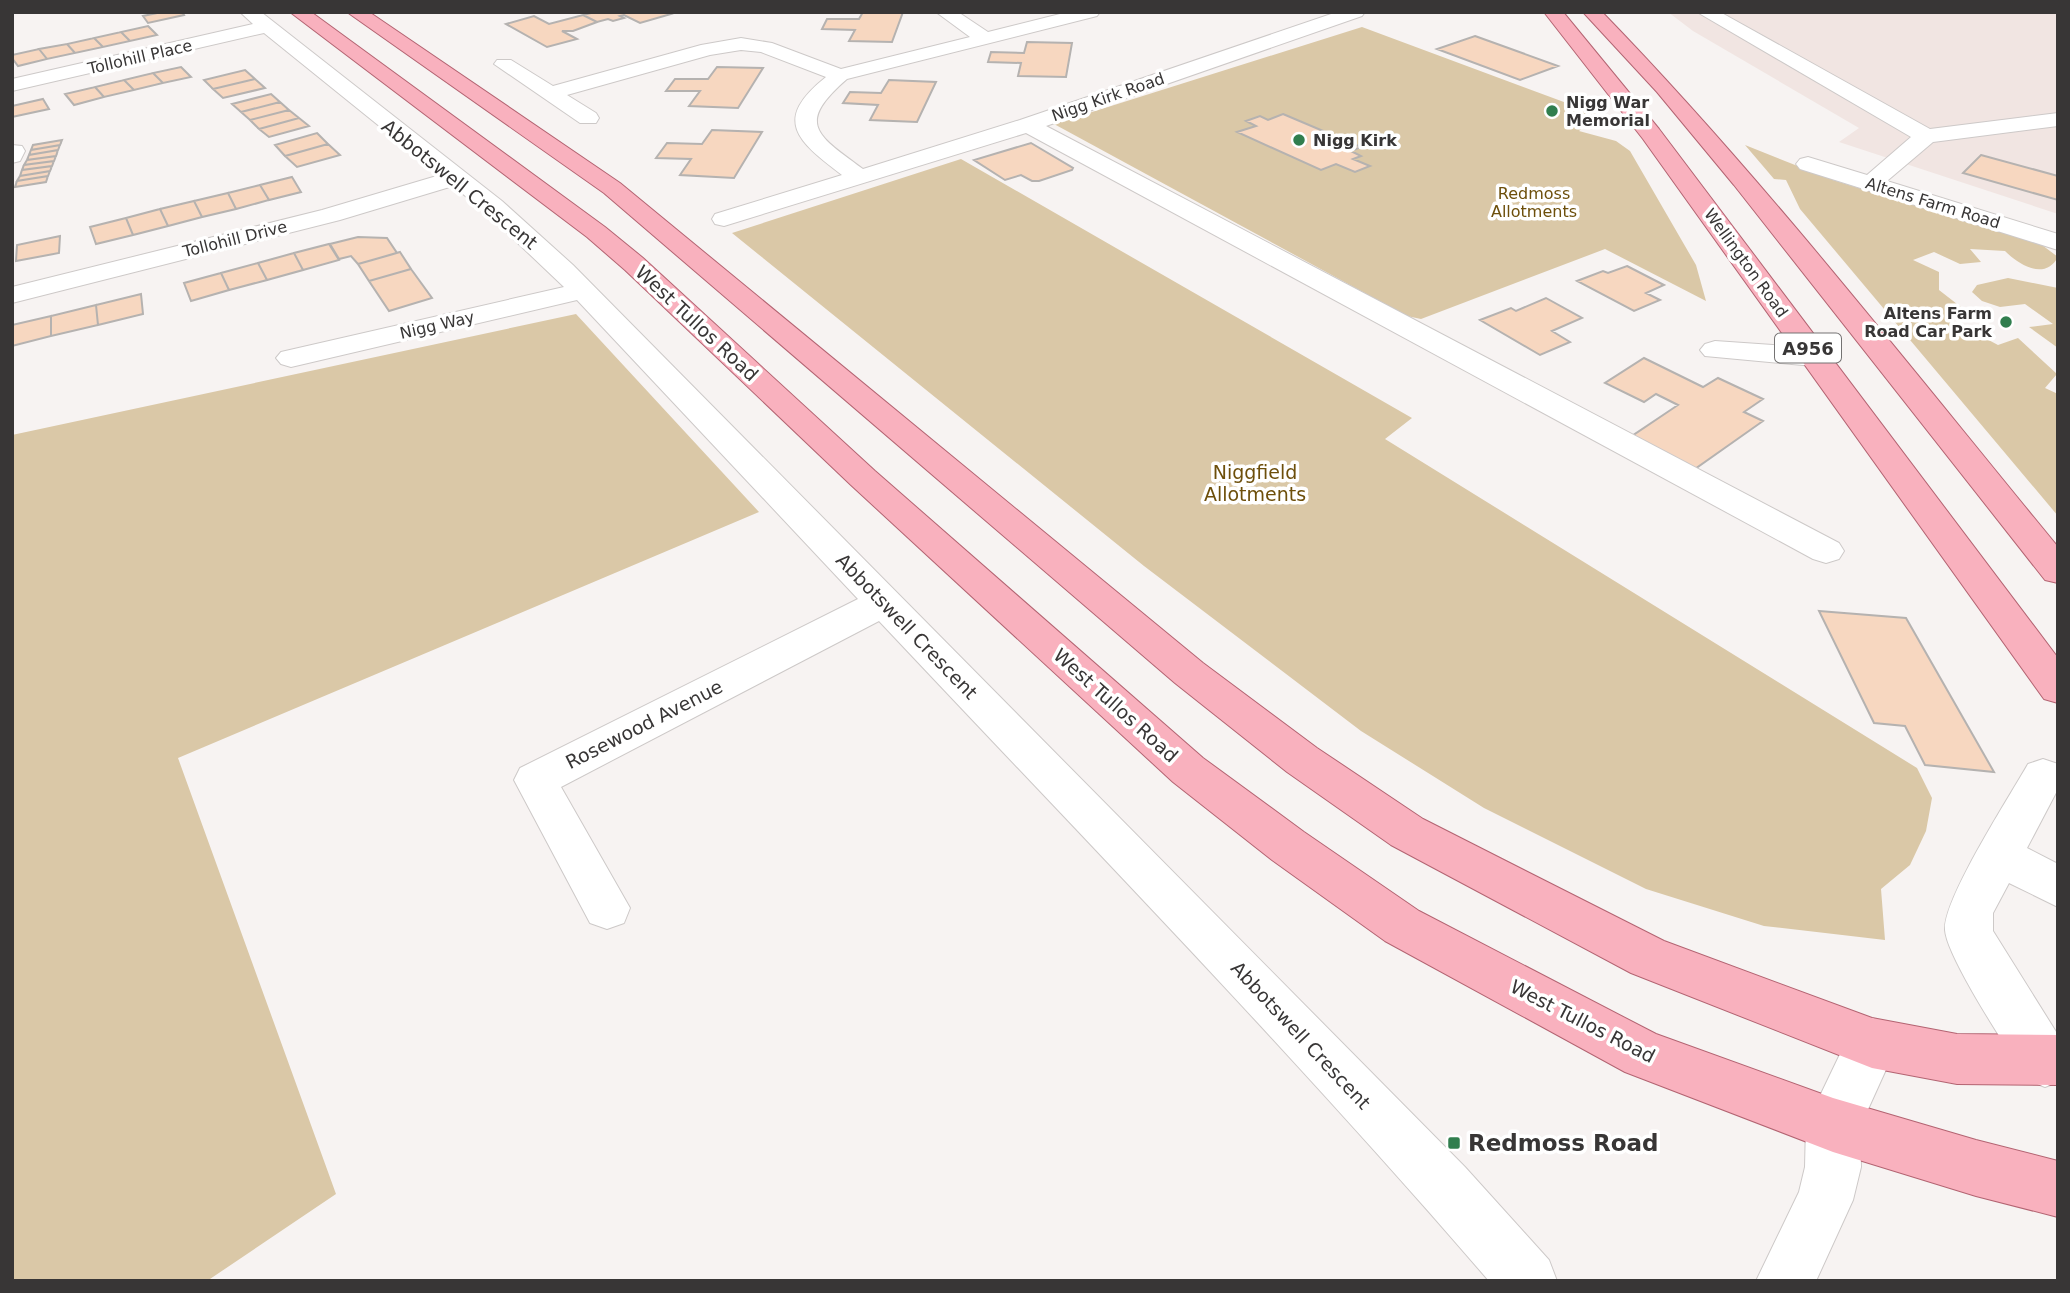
<svg xmlns="http://www.w3.org/2000/svg" width="2070" height="1293" font-family="'DejaVu Sans',sans-serif">
<rect width="100%" height="100%" fill="#f7f3f2"/>
<path fill="#f1e5e2" d="M 1668,12 L 2058,12 L 2058,214 L 1839,142 L 1859,128 L 1693,31 Z"/>
<path fill="#dac8a7" d="M 1362,27 L 1599,115 L 1579,131 L 1616,141 L 1630,151 L 1696,265 L 1706,301 L 1605,249 L 1421,319 L 1407,316 L 1054,124 Z
M 1745,145 L 1833,180 L 2042,245 L 2058,257 C 2045,281 2019,265 2005,251 L 1970,249 L 1981,262 L 1960,264 L 1934,252 L 1913,260 L 1939,272 L 1939,290 L 1966,311 L 1947,318 L 1998,345 L 2018,338 L 2057,374 L 2045,388 L 2058,394 L 2058,516 L 1800,209 L 1786,180 L 1774,179 Z
M 961,159 L 1412,418 L 1385,439 L 1917,768 L 1932,798 L 1926,831 L 1910,865 L 1881,889 L 1885,940 L 1764,926 L 1646,889 L 1484,808 L 1361,731 L 1144,566 L 732,233 Z
M 2008,278 L 2058,288 L 2058,348 L 2029,327 L 2053,324 L 2025,304 L 2000,307 L 1982,301 L 1972,292 L 1977,285 Z
M 576,314 L 759,512 L 178,758 L 336,1194 L 207,1281 L 12,1281 L 12,435 Z"/>
<path fill="#f7d7c0" stroke="#b5b2b0" stroke-width="2" d="M 162,12 L 182,12 L 184,15 L 148,23 L 143,16 Z
M 595,12 L 667,12 L 671,14 L 640,23 L 624,15 L 620,16 L 624,18 L 613,21 L 608,19 L 597,22 L 583,15 Z
M 863,12 L 903,12 L 892,42 L 849,41 L 855,30 L 822,29 L 827,19 L 859,19 Z
M 583,15 L 597,22 L 573,31 L 562,31 L 577,39 L 547,47 L 506,24 L 534,16 L 549,24 Z
M 148,26 L 157,35 L 130,41 L 121,32 Z
M 121,32 L 130,41 L 103,47 L 94,38 Z
M 1475,36 L 1558,66 L 1520,80 L 1437,49 Z
M 94,38 L 103,47 L 75,53 L 67,44 Z
M 1027,42 L 1072,43 L 1066,77 L 1018,76 L 1021,63 L 988,62 L 991,52 L 1024,53 Z
M 67,44 L 75,53 L 47,59 L 39,49 Z
M 39,49 L 47,59 L 18,66 L 12,58 L 12,55 Z
M 181,67 L 191,77 L 163,83 L 153,73 Z
M 717,67 L 763,68 L 738,108 L 689,106 L 700,91 L 666,91 L 675,79 L 708,79 Z
M 245,70 L 255,79 L 213,89 L 204,80 Z
M 153,73 L 163,83 L 134,90 L 124,80 Z
M 255,79 L 265,88 L 223,98 L 213,89 Z
M 124,80 L 134,90 L 104,97 L 95,87 Z
M 889,80 L 936,82 L 917,122 L 870,120 L 878,105 L 843,103 L 850,92 L 881,93 Z
M 95,87 L 104,97 L 74,105 L 65,94 Z
M 271,94 L 280,102 L 241,112 L 232,104 Z
M 43,99 L 49,109 L 12,117 L 12,106 Z
M 280,102 L 289,110 L 250,120 L 241,112 Z
M 289,110 L 299,118 L 259,129 L 250,120 Z
M 1283,114 L 1361,147 L 1351,151 L 1361,156 L 1353,159 L 1370,166 L 1355,172 L 1336,164 L 1321,170 L 1237,132 L 1256,126 L 1246,121 L 1260,116 L 1268,120 Z
M 299,118 L 309,126 L 269,137 L 259,129 Z
M 712,130 L 762,132 L 734,178 L 680,175 L 691,159 L 656,158 L 667,143 L 702,144 Z
M 317,133 L 328,144 L 285,156 L 275,145 Z
M 62,140 L 60,145 L 31,150 L 33,145 Z
M 1031,143 L 1073,168 L 1072,170 L 1039,181 L 1032,181 L 1021,175 L 1005,180 L 974,160 Z
M 328,144 L 340,155 L 297,167 L 285,156 Z
M 60,145 L 58,150 L 29,155 L 31,150 Z
M 58,150 L 56,156 L 27,160 L 29,155 Z
M 1981,155 L 2058,176 L 2058,200 L 1963,173 Z
M 56,156 L 54,161 L 24,165 L 27,160 Z
M 54,161 L 52,166 L 22,170 L 24,165 Z
M 52,166 L 50,171 L 20,176 L 22,170 Z
M 50,171 L 48,176 L 17,181 L 20,176 Z
M 48,176 L 46,182 L 15,187 L 17,181 Z
M 292,177 L 301,192 L 269,200 L 260,185 Z
M 260,185 L 269,200 L 236,209 L 228,193 Z
M 228,193 L 236,209 L 202,217 L 194,201 Z
M 194,201 L 202,217 L 168,226 L 160,209 Z
M 160,209 L 168,226 L 133,235 L 126,218 Z
M 126,218 L 133,235 L 96,244 L 90,227 Z
M 60,236 L 59,253 L 16,261 L 17,245 Z
M 358,237 L 387,238 L 397,253 L 358,264 L 351,256 L 339,259 L 330,244 Z
M 329,244 L 339,260 L 303,270 L 294,253 Z
M 400,252 L 411,269 L 369,281 L 358,264 Z
M 294,253 L 303,270 L 267,280 L 258,263 Z
M 258,263 L 267,280 L 229,290 L 221,273 Z
M 1627,266 L 1664,285 L 1646,293 L 1660,300 L 1634,311 L 1577,281 L 1603,271 L 1608,273 Z
M 411,269 L 432,298 L 389,311 L 369,281 Z
M 221,273 L 229,290 L 191,301 L 184,283 Z
M 141,294 L 143,314 L 98,325 L 96,305 Z
M 1546,298 L 1582,318 L 1552,331 L 1570,342 L 1540,355 L 1480,320 L 1511,308 L 1516,311 Z
M 96,305 L 98,325 L 51,336 L 51,316 Z
M 51,316 L 51,336 L 12,346 L 12,325 Z
M 1644,358 L 1703,387 L 1718,378 L 1763,399 L 1744,412 L 1763,421 L 1692,471 L 1629,438 L 1678,405 L 1656,394 L 1644,402 L 1605,383 Z
M 1819,611 L 1906,618 L 1994,772 L 1925,765 L 1905,726 L 1874,723 Z"/>
<g fill="none" stroke-linecap="round" stroke-linejoin="round">
<defs>
<path id="minor" d="M 240,12 L 261,12 L 502,201 L 573,265 L 1465,1167 L 1549,1260 L 1557,1281 L 1489,1281 C 1294,1054 1084,839 879,621 L 561,787 L 630,908 L 624,923 L 607,929 L 590,923 L 514,780 L 520,768 L 858,599 L 577,300 L 291,367 L 281,364 L 276,358 L 281,352 L 564,287 L 484,211 L 453,186 L 340,220 L 12,303 L 12,287 L 322,210 L 440,175 L 264,33 L 12,91 L 12,79 L 253,24 Z
M 936,12 L 958,12 L 988,32 L 1068,12 L 1100,12 L 1097,16 L 847,79 C 795,124 817,135 863,169 L 1020,120 L 1337,12 L 1365,12 L 1362,16 L 1046,126 L 1839,543 L 1844,551 L 1839,559 L 1826,563 L 1813,559 L 1026,133 L 724,226 L 715,224 L 712,219 L 715,214 L 842,175 C 797,141 772,120 826,77 L 761,52 L 741,50 L 710,55 L 567,95 L 596,113 L 599,118 L 596,123 L 580,123 L 494,64 L 497,60 L 511,60 L 553,86 L 701,45 L 741,38 L 772,43 L 841,69 L 970,37 Z
M 1697,12 L 1720,12 L 1930,129 L 2058,113 L 2058,126 L 1933,142 L 1887,181 L 2058,234 L 2058,250 L 1800,169 L 1796,164 L 1800,159 L 1808,157 L 1867,175 L 1911,137 Z
M 12,145 L 22,146 L 25,151 L 20,161 L 12,163 Z
M 1715,341 L 1814,348 L 1824,351 L 1829,357 L 1824,363 L 1814,366 L 1705,356 L 1700,350 L 1705,344 Z
M 2043,759 L 2058,764 L 2058,789 L 2027,848 L 2058,864 L 2058,907 L 2009,883 L 1993,913 L 1993,931 L 2058,1035 L 2058,1082 L 2045,1087 L 2027,1080 C 2009,1051 1947,958 1945,930 C 1943,899 2010,796 2028,764 Z
M 1872,1018 L 1890,1025 L 1898,1043 L 1860,1127 L 1861,1167 L 1853,1200 L 1816,1281 L 1756,1281 L 1799,1192 L 1805,1167 L 1806,1125 L 1854,1025 Z"/>
<path id="major" d="M 290,12 L 311,12 L 605,227 L 643,258 L 875,471 L 1203,758 L 1304,832 L 1419,911 L 1656,1034 L 1833,1098 L 1976,1140 L 2058,1161 L 2058,1217 L 1976,1196 L 1833,1152 L 1625,1072 L 1385,941 L 1272,860 L 1173,782 L 851,485 L 625,270 L 587,237 Z
M 347,12 L 369,12 L 620,183 L 1203,663 L 1317,748 L 1423,819 L 1664,941 L 1872,1018 L 1957,1034 L 2058,1035 L 2058,1085 L 1957,1084 L 1872,1068 L 1631,973 L 1391,845 L 1287,772 L 1175,683 L 604,193 Z
M 1544,12 L 1563,12 L 1659,129 L 2058,658 L 2058,703 L 2044,699 L 1643,139 Z
M 1583,12 L 1602,12 C 1765,180 1909,366 2058,547 L 2058,583 L 2045,580 L 1734,185 L 1657,92 Z"/>
</defs>
<use href="#minor" stroke="#cdc9c8" stroke-width="2"/>
<use href="#major" stroke="#b36472" stroke-width="2"/>
<use href="#minor" fill="#fff" fill-rule="evenodd"/>
<use href="#major" fill="#f9b1be" fill-rule="evenodd"/>
</g>
<g fill="#317e4e" stroke="#fff" stroke-width="2.5">
<circle cx="1552" cy="111" r="7"/>
<circle cx="1299" cy="140" r="7"/>
<circle cx="2006" cy="322" r="7"/>
<rect x="1447" y="1136" width="14" height="14" rx="3.5"/>
</g>
<g text-anchor="middle" dominant-baseline="central" stroke-width="7" stroke-linejoin="round" paint-order="stroke">
<g font-size="16" fill="#383636" stroke="#fff">
<text transform="translate(140 57) rotate(-13)">Tollohill Place</text>
<text transform="translate(1108 97) rotate(-19)">Nigg Kirk Road</text>
<text transform="translate(1933 203) rotate(17)">Altens Farm Road</text>
<text transform="translate(235 239) rotate(-14)">Tollohill Drive</text>
<text transform="translate(1746 263) rotate(54)">Wellington Road</text>
<text transform="translate(437 325) rotate(-13)">Nigg Way</text>
</g>
<g font-size="16" font-weight="bold" fill="#383636" stroke="#fff" text-anchor="start">
<text x="1566" y="102">Nigg War<tspan x="1566" dy="18">Memorial</tspan></text>
<text x="1313" y="140">Nigg Kirk</text>
<text x="1992" y="313" text-anchor="end">Altens Farm<tspan x="1992" dy="18">Road Car Park</tspan></text>
</g>
<g font-size="16" fill="#6d4f0b" stroke="#fff">
<text x="1534" y="193">Redmoss<tspan x="1534" dy="18">Allotments</tspan></text>
</g>
<rect fill="#fff" stroke="#747272" stroke-width="2" x="1775" y="333.5" width="66" height="29" rx="5"/>
<g font-size="18" font-weight="bold" fill="#383636">
<text x="1808" y="348">A956</text>
</g>
<g font-size="19" fill="#383636" stroke="#fff">
<text transform="translate(460 184) rotate(39)">Abbotswell Crescent</text>
<text transform="translate(697 323) rotate(43)">West Tullos Road</text>
<text transform="translate(907 626) rotate(46)">Abbotswell Crescent</text>
<text transform="translate(1116 705) rotate(42)">West Tullos Road</text>
<text transform="translate(644 724) rotate(-27)">Rosewood Avenue</text>
<text transform="translate(1583 1021) rotate(27)">West Tullos Road</text>
<text transform="translate(1301 1035) rotate(47)">Abbotswell Crescent</text>
</g>
<g font-size="19" fill="#6d4f0b" stroke="#fff">
<text x="1255" y="472">Niggfield<tspan x="1255" dy="22">Allotments</tspan></text>
</g>
<g font-size="23" font-weight="bold" fill="#383636" stroke="#fff" text-anchor="start">
<text x="1468" y="1143">Redmoss Road</text>
</g>
</g>
<rect width="2070" height="1293" fill="none" stroke="#383636" stroke-width="28"/>
</svg>
